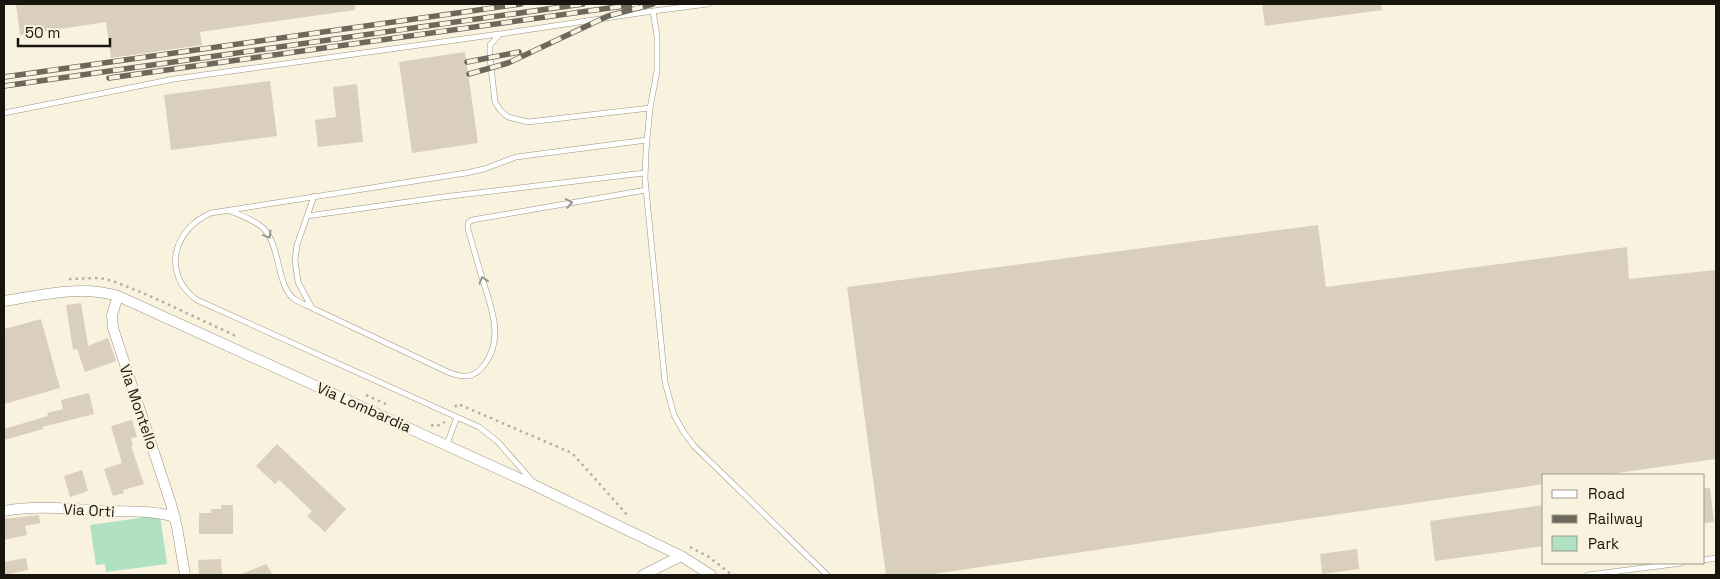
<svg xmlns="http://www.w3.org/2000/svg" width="1720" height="579" font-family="'Space Grotesk',sans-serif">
<rect width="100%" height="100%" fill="#f9f2de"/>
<path fill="#afe1c2" d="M 160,515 L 167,564 L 106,572 L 105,564 L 96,565 L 90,525 Z"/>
<path fill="#dacfbd" d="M 16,4 L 355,4 L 355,10 L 200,32 L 202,45 L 111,58 L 106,22 L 20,35 Z
M 1262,4 L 1381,4 L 1382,10 L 1265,26 Z
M 465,52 L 478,143 L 412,153 L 399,62 Z
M 270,81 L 277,136 L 171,150 L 164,95 Z
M 357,84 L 363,142 L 318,147 L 315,120 L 336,117 L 333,87 Z
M 1318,225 L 1326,287 L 1627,247 L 1629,279 L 1716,270 L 1716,459 L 1603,475 L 1544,475 L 1544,484 L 926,575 L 886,575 L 847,287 Z
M 81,303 L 88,346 L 108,338 L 116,361 L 85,372 L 77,349 L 73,350 L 66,305 Z
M 41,319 L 60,388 L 4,404 L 4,329 Z
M 89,393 L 94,414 L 42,427 L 43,429 L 4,440 L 4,429 L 48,416 L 47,413 L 63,409 L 61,400 Z
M 132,420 L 137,437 L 131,438 L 133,445 L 131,446 L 144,484 L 123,490 L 124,493 L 113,496 L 104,469 L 122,463 L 111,426 Z
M 277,444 L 346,509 L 325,532 L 307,516 L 312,511 L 279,480 L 275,484 L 256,466 Z
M 82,470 L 88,491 L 70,497 L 64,476 Z
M 1704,488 L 1710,488 L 1714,522 L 1704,523 Z
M 221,505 L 233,505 L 233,534 L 199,534 L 199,513 L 211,513 L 211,509 L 221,509 Z
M 1544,505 L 1544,546 L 1435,561 L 1430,521 Z
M 39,515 L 40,523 L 25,526 L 27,535 L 4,540 L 4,519 Z
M 1357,549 L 1359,569 L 1322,574 L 1320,554 Z
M 26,558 L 28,570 L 4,575 L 4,562 Z
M 221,559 L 222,575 L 199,575 L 198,560 Z
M 266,564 L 273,575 L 239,575 Z"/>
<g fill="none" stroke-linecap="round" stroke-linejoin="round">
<defs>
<path id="lane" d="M 653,11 L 708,4
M 650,108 L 528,122 L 508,117 L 500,110 L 495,102 L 490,58 L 490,45 L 500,34 L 653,11 L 657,36 L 657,71 L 650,108 L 646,151 L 645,179 L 665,382 L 674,415 L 683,431 L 694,446 L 827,575
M 4,113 L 174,79 L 499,34
M 314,196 L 297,245 L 295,260 L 298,282 L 312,308 L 450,373 C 465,378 474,378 484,365 C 504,340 492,309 483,281 C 478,264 473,247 468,229 L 468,223 L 472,220 L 646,190
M 228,210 C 240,215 253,219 263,228 C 280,244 277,285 293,298 C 298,302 305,305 311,307
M 307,216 L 443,197 L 644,173
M 447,444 L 457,417
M 533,482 L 498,442 L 479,427 L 197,300 C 161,274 173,229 211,213 L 466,173 L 484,169 L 516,157 L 647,140
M 1704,560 L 1716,558
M 1588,575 L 1682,563"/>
<path id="street" d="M 118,296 L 112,315 L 113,328 L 171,504 L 177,527 L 185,575
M 4,301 C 41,295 81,285 118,296 L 536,486 L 681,556 L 711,575
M 4,511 C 38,505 71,509 105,511 C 129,512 152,510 175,517
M 643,575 L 681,556"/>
</defs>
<use href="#lane" stroke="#9a9481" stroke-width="6"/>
<use href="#street" stroke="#9a9481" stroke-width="11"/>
<path stroke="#b5af9f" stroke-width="2.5" stroke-dasharray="2.5 4" stroke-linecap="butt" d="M 69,279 L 100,278 L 113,281 L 150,296 L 236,336
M 366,395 L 388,405
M 455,407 L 458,404 L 572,453 L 629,517
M 431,425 L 437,426 L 445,422
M 690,547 L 709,557 L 732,575"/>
<use href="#lane" stroke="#fff" stroke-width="5"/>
<use href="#street" stroke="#fff" stroke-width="10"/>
<defs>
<path id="rail" d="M 467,62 L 519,52
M 469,74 L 508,63 L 608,16 L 653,4
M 4,77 L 521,4
M 109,78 L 638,4
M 4,86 L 583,4"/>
</defs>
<use href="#rail" stroke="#6d685c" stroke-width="5.5"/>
<use href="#rail" stroke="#f9f2de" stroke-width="4" stroke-dasharray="11" stroke-linecap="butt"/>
</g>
<defs><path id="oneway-chevron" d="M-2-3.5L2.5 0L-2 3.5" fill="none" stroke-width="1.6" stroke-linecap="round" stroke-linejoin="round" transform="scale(1.25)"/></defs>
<g stroke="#979693">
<use href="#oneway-chevron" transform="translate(569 203) rotate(-10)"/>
<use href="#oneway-chevron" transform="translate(268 235) rotate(59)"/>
<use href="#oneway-chevron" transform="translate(483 280) rotate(-107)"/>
</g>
<g text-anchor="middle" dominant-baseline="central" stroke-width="5" stroke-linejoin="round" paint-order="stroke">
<g font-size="15" fill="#18150e" stroke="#f9f2de">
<text transform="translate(139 407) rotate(71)">Via Montello</text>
<text transform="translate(364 407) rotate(24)">Via Lombardia</text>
<text transform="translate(89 510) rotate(3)">Via Orti</text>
</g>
</g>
<rect width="1720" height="579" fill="none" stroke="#18150e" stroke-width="10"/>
<rect x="1542" y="474" width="162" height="90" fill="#f9f2de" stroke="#9f9a8b"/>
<rect x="1552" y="490" width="25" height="8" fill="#ffffff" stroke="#9f9a8b"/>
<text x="1588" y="499" font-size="15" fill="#18150e">Road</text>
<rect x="1552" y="515" width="25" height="8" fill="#6d685c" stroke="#9f9a8b"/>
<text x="1588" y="524" font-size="15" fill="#18150e">Railway</text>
<rect x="1552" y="536" width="25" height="15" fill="#afe1c2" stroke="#9f9a8b"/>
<text x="1588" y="549" font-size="15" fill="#18150e">Park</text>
<path d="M18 38v8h92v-8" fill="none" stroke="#18150e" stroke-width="2.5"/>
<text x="25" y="38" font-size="15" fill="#18150e" stroke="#f9f2de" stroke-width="4" paint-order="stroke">50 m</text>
</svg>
